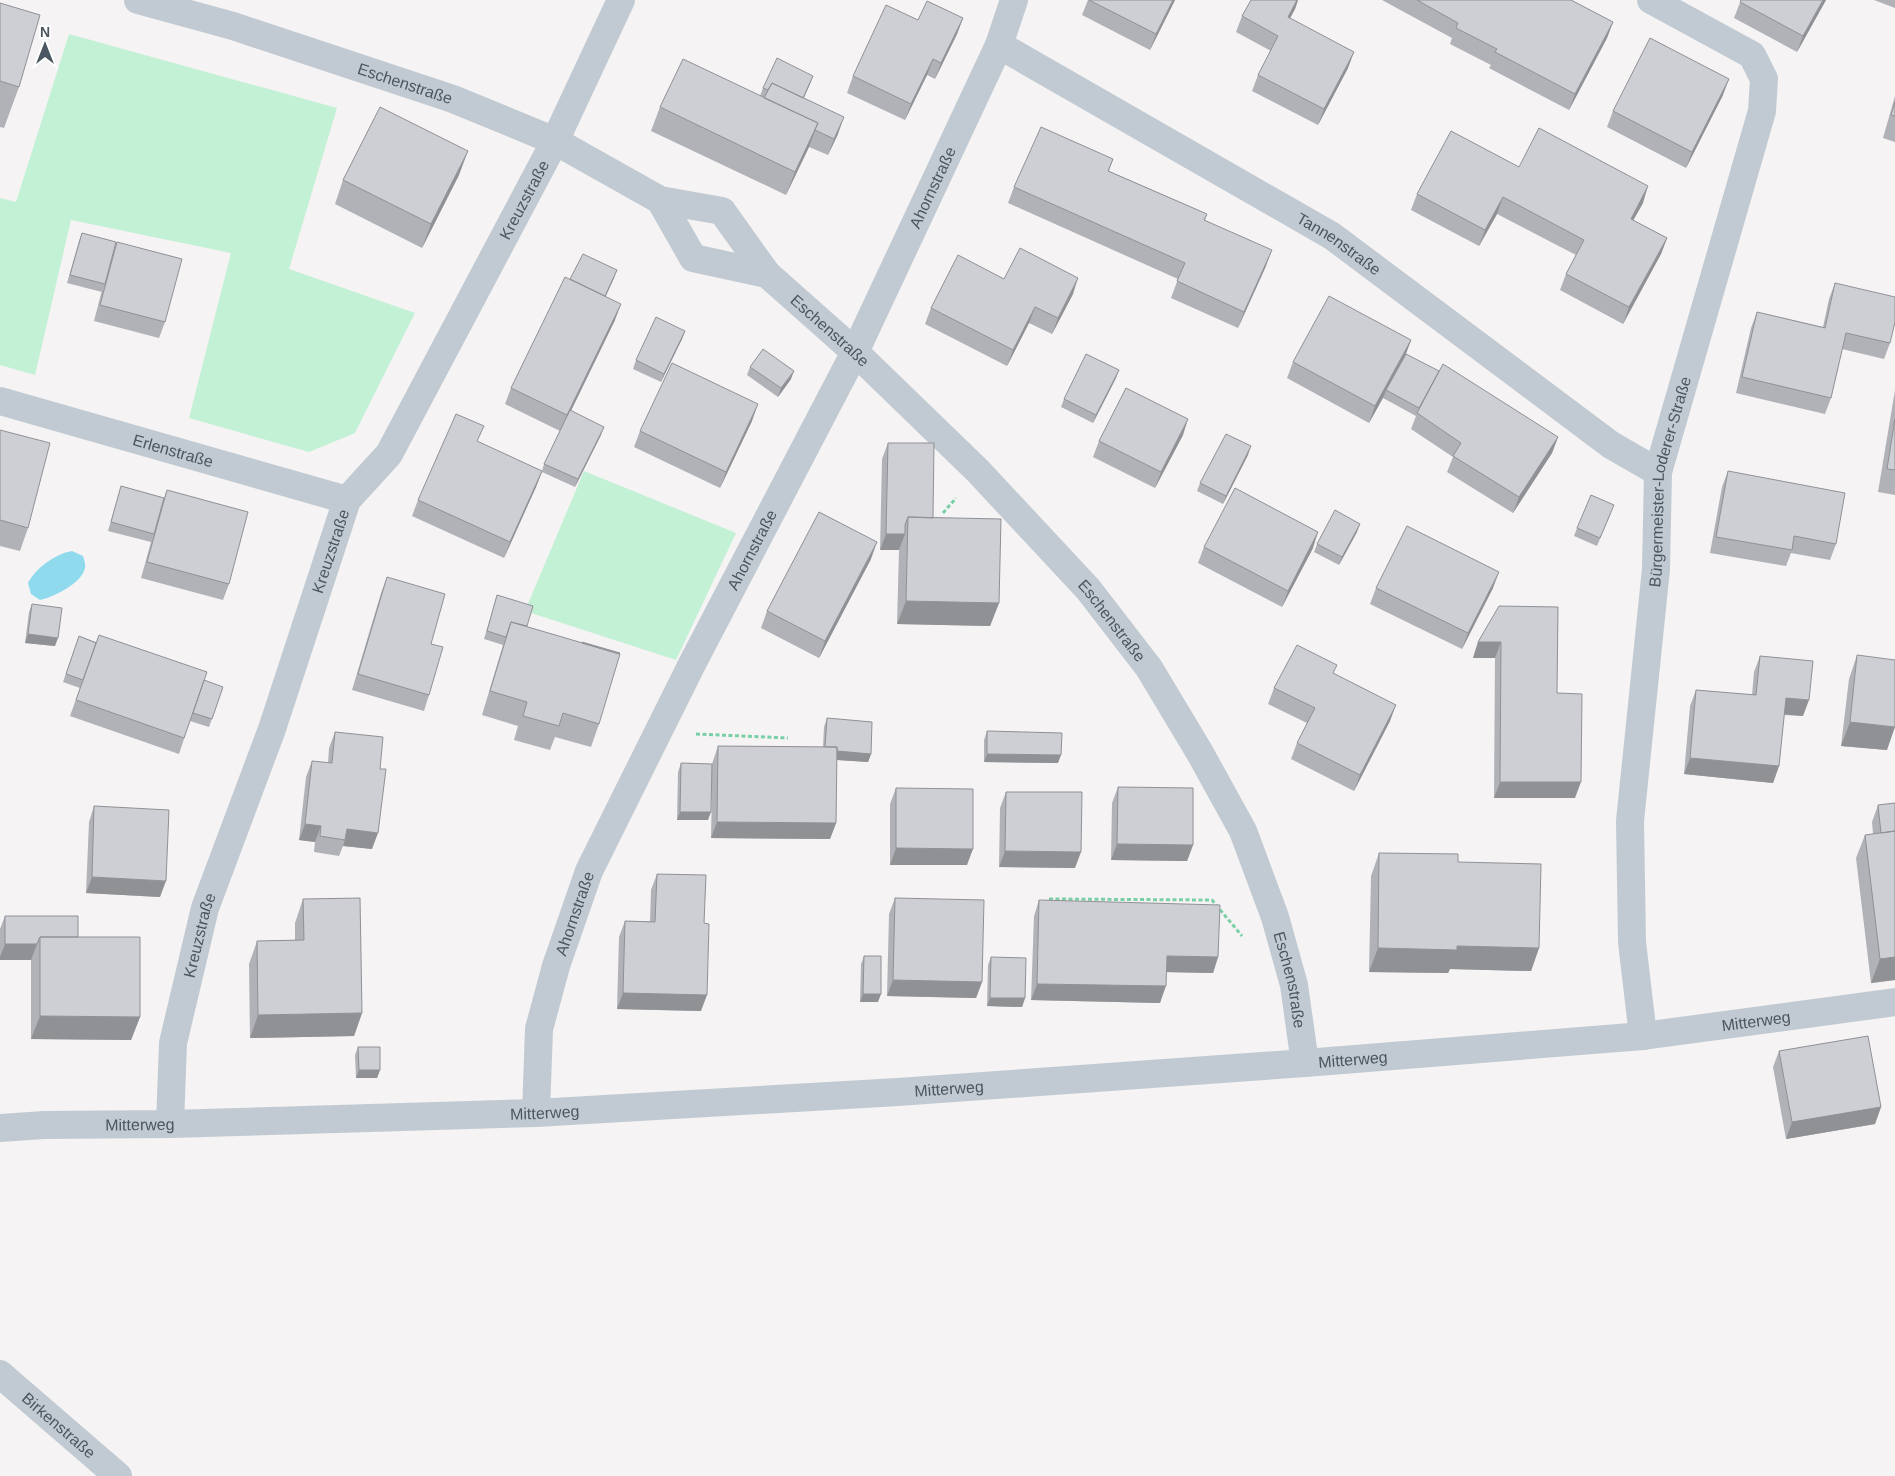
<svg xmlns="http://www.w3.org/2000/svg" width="1895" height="1476" font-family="Arial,sans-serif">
<rect width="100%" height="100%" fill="#f5f3f3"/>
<path fill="#c3f1d5" d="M 69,34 L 337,108 L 289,269 L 415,313 L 355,433 L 309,452 L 189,418 L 231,253 L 71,220 L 35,375 L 0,365 L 0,198 L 16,202 Z
M 584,471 L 736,533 L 676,660 L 525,611 Z"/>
<path fill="#90daee" d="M 72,551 L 83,556 C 84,560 86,564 85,568 C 82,583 54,597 40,600 L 31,594 L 28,583 C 36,568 55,554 72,551 Z"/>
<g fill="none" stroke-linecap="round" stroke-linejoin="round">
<path stroke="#7ad0a6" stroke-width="3" stroke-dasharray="4 2.5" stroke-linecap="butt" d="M 943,513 L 956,498
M 696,734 L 788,738
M 1049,899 L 1212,900 L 1242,936"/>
<g stroke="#c1cad2" stroke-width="28">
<path id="s1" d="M 138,0 L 233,26 L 453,99 L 555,141 L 660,200 L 722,211 L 767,274 L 855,352 L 978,471 L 1088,589 L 1149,668 L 1200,753 L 1243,831 L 1275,917 L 1294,985 L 1305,1063"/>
<path id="s2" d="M 999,45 L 1332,236 L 1611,445 L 1658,472"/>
<path d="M 660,200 L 693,258 L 767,274"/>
<path id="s3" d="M 0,401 L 347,500"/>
<path id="s4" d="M 1643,1036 L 1632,942 L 1630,821 L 1656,569 L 1658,472 L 1762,111 L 1764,79 L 1752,55 L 1651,0"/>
<path id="s5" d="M 536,1113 L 539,1029 L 556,966 L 589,871 L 692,664 L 855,352 L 999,45 L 1014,0"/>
<path id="s6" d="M 170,1124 L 173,1043 L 205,908 L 272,729 L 347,500 L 389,454 L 555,141 L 621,0"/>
<path id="s7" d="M 0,1128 L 44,1125 L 170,1124 L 536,1113 L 898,1092 L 1305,1063 L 1643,1036 L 1895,1002"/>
<path id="s8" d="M 0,1374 L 118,1476"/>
</g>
</g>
<path fill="#b0b2b7" d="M 1088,0 L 1175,0 L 1150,50 L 1082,15 Z
M 1251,0 L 1298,0 L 1295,9 L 1290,18 L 1348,68 L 1318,125 L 1252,91 L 1258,75 L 1271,51 L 1236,32 L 1242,16 Z
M 1382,0 L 1571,0 L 1613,22 L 1607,38 L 1569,110 L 1489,68 L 1491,65 L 1450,44 L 1452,38 Z
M 1741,0 L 1826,0 L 1797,52 L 1734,18 Z
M 1874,0 L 1895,0 L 1895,8 Z
M 0,3 L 19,87 L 4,128 L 0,127 Z
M 963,18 L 957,34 L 935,79 L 927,75 L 905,120 L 847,93 L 853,76 L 918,20 Z
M 810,84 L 804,98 L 838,134 L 828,155 L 809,147 L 786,195 L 651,131 L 660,107 L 760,96 L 763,88 Z
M 1723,95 L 1686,168 L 1607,127 L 1613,111 Z
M 1895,96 L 1895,142 L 1883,138 Z
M 1113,159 L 1109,171 L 1207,214 L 1205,220 L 1266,266 L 1238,328 L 1171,298 L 1178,279 L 1008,203 L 1014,187 Z
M 1519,167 L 1643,203 L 1633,220 L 1667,238 L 1661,254 L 1623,324 L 1560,290 L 1566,274 L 1576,255 L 1497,214 L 1479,246 L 1411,210 L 1417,194 Z
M 459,175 L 422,248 L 335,204 L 343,180 Z
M 82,233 L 113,254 L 117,242 L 165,322 L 159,338 L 94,321 L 102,290 L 102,292 L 67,283 L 79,241 Z
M 614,278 L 606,296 L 615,320 L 571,411 L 601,435 L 575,487 L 542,472 L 536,487 L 504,558 L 412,516 L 418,500 L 478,442 L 542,471 L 544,464 L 560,431 L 505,404 L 511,388 L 570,279 Z
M 1004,279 L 1073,294 L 1052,334 L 1029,323 L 1007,366 L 925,324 L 931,308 Z
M 1835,283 L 1890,343 L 1884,359 L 1842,349 L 1831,398 L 1825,414 L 1736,393 L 1751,328 L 1757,312 L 1823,327 L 1829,299 Z
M 685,331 L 682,339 L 661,382 L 633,369 L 636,360 Z
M 1411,340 L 1406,354 L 1558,437 L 1552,453 L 1513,513 L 1447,472 L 1453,457 L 1411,429 L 1416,416 L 1383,398 L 1384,396 L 1369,423 L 1287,378 L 1293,362 Z
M 750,367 L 791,379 L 778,397 L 747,375 Z
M 1116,378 L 1093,423 L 1061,407 L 1064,399 Z
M 1895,390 L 1895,495 L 1878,492 Z
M 752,421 L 720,488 L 634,447 L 640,431 Z
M 0,430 L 28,528 L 20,551 L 0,546 Z
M 1183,435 L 1155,488 L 1093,457 L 1099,441 Z
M 888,443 L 933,518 L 999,603 L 990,626 L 897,624 L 899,550 L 880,550 L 882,459 Z
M 1248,455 L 1223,504 L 1197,491 L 1200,483 Z
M 1728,471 L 1836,544 L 1830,560 L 1791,553 L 1786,566 L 1710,553 L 1722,487 Z
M 121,486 L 164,498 L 167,490 L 229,584 L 223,600 L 141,578 L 151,542 L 108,531 Z
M 1611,513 L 1597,546 L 1574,536 L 1577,528 Z
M 1357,532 L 1339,565 L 1314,552 L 1317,544 Z
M 1204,547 L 1313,548 L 1282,607 L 1198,563 Z
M 871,559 L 819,658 L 761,628 L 767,611 Z
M 387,577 L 431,644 L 429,695 L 424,711 L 352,690 L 381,593 Z
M 1376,588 L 1493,588 L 1462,649 L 1370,604 Z
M 497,595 L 527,626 L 599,724 L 591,747 L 555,737 L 550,750 L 514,740 L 518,726 L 482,715 L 503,645 L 484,639 Z
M 32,604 L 55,646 L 25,643 L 29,612 Z
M 1558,607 L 1557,693 L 1575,798 L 1494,798 L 1495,658 L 1473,658 L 1478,642 Z
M 79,636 L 223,687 L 209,727 L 190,721 L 179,754 L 70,716 L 80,688 L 63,682 Z
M 1857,655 L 1887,750 L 1841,746 L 1849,679 Z
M 1760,656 L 1803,716 L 1784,715 L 1779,766 L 1773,783 L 1684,774 L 1690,706 L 1696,690 L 1752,695 L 1754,672 Z
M 1334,673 L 1390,721 L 1354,791 L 1291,759 L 1297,743 L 1307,723 L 1268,704 L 1274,688 Z
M 827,718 L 871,754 L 868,762 L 837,760 L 836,823 L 830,839 L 711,838 L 712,786 L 708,820 L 677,820 L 678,772 L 681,763 L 712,764 L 718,746 L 823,747 L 824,727 Z
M 987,731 L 1058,763 L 984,762 L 984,740 Z
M 335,732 L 380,769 L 372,849 L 343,846 L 339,856 L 314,852 L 315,842 L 299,840 L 306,777 L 312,761 L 328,763 L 329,748 Z
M 1118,787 L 1193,845 L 1187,861 L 1111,860 L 1112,803 Z
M 896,788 L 967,865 L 890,865 L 890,804 Z
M 1006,792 L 1075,868 L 999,867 L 1000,808 Z
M 1895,803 L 1895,980 L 1871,983 L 1856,858 L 1865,835 L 1873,834 L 1872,822 L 1878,805 Z
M 94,806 L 160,897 L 86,893 L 89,822 Z
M 1379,853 L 1458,862 L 1539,948 L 1531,971 L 1450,969 L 1448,973 L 1369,972 L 1371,876 Z
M 657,874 L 704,923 L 701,1011 L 617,1009 L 619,937 L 625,921 L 650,921 L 651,890 Z
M 895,898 L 982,982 L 976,998 L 887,996 L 889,914 Z
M 303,899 L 362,1013 L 354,1036 L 250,1038 L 249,964 L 257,941 L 295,940 L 295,923 Z
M 1039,900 L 1218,957 L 1213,973 L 1167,972 L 1160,1003 L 1031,1000 L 1034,916 Z
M 5,916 L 78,937 L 140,1017 L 131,1040 L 31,1039 L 31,960 L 0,960 L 0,929 Z
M 864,956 L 878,1002 L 860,1002 L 861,964 Z
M 991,957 L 1025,998 L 1022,1007 L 987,1006 L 988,965 Z
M 358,1047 L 380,1070 L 377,1078 L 356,1078 L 355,1055 Z
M 1779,1051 L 1881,1107 L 1875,1124 L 1786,1139 L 1773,1067 Z"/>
<path fill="#909195" d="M 1173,0 L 1175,0 L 1150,50 L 1156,34 Z
M 1297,0 L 1298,0 L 1295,9 L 1282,33 L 1288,17 Z
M 1823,0 L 1826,0 L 1797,52 L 1803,36 Z
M 963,18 L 957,34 L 935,79 L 941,63 Z
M 1613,22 L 1607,38 L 1569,110 L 1575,94 Z
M 1354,52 L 1348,68 L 1318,125 L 1324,109 Z
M 933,59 L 927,75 L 905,120 L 911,104 Z
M 813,76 L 810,84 L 796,113 L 799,105 Z
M 1729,79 L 1723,95 L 1686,168 L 1692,152 Z
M 844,117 L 838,134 L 828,155 L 834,139 Z
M 818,123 L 809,147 L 786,195 L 795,172 Z
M 468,151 L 459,175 L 422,248 L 431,224 Z
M 1648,186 L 1643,203 L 1625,235 L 1631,219 Z
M 1503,197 L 1497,214 L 1479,246 L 1485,230 Z
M 1667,238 L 1661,254 L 1623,324 L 1629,307 Z
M 1272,250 L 1266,266 L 1238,328 L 1244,312 Z
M 617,270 L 614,278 L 599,310 L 602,302 Z
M 1078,278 L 1073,294 L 1052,334 L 1058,318 Z
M 621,304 L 615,320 L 561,431 L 567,415 Z
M 1035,307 L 1029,323 L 1007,366 L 1013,350 Z
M 685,331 L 682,339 L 661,382 L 664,374 Z
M 1411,340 L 1405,356 L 1386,390 L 1384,396 L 1369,423 L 1375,406 Z
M 1119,370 L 1116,378 L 1093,423 L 1096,415 Z
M 794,371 L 791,379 L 778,397 L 781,388 Z
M 758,404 L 752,421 L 720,488 L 726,472 Z
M 1188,419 L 1183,435 L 1155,488 L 1161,472 Z
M 604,427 L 601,435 L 575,487 L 578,479 Z
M 1558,437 L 1552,453 L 1513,513 L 1519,497 Z
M 1251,446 L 1248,455 L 1223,504 L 1226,496 Z
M 542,471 L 536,487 L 504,558 L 510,542 Z
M 1360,524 L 1357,532 L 1339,565 L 1342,557 Z
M 1318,532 L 1313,548 L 1282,607 L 1288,591 Z
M 886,534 L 905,534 L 899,550 L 880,550 Z
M 877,542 L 871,559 L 819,658 L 825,641 Z
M 1499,572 L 1493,588 L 1462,649 L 1468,633 Z
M 906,601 L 999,603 L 990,626 L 897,624 Z
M 28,634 L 58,638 L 55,646 L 25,643 Z
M 1478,642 L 1501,642 L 1495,658 L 1473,658 Z
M 1786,698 L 1809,700 L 1803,716 L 1780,714 Z
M 1396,705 L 1390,721 L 1354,791 L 1360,775 Z
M 1850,722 L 1895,727 L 1887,750 L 1841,746 Z
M 825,750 L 871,754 L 868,762 L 822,759 Z
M 987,754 L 1061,755 L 1058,763 L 984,762 Z
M 1690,758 L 1779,766 L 1773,783 L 1684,774 Z
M 1500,782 L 1581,782 L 1575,798 L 1494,798 Z
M 680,812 L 711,812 L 708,820 L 677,820 Z
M 717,822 L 836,823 L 830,839 L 711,838 Z
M 305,824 L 321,826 L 315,842 L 299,840 Z
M 347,829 L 378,833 L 372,849 L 343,846 L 345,840 Z
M 1117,844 L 1193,845 L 1187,861 L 1111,860 Z
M 896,848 L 973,849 L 967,865 L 890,865 Z
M 1005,851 L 1081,852 L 1075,868 L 999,867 Z
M 92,877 L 166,881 L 160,897 L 86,893 Z
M 5,944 L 37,944 L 31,960 L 0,960 L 0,957 Z
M 1457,946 L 1539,948 L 1531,971 L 1450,969 L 1448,973 L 1369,972 L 1378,948 Z
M 1167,956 L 1218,957 L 1213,973 L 1161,972 Z
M 1895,957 L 1895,980 L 1871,983 L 1880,959 Z
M 893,980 L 982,982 L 976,998 L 887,996 Z
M 1037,984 L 1166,986 L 1160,1003 L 1031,1000 Z
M 623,993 L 707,995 L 701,1011 L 617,1009 Z
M 863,994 L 881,994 L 878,1002 L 860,1002 Z
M 990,998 L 1025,998 L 1022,1007 L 987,1006 Z
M 362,1013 L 354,1036 L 250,1038 L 258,1015 Z
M 40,1016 L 140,1017 L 131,1040 L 31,1039 Z
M 359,1070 L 380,1070 L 377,1078 L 356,1078 Z
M 1881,1107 L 1875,1124 L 1786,1139 L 1792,1122 Z"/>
<path fill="#cdcfd5" stroke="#909195" d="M 1089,0 L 1173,0 L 1156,34 Z
M 1251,0 L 1297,0 L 1288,17 L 1354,52 L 1324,109 L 1258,75 L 1278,36 L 1242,16 Z
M 1417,0 L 1571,0 L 1613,22 L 1575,94 L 1495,52 L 1497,49 L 1456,28 L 1458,23 Z
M 1741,0 L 1823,0 L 1803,36 L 1740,2 Z
M 927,1 L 963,18 L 941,63 L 933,59 L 911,104 L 853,76 L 886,5 L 918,20 Z
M 0,3 L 40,15 L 19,87 L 0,81 Z
M 1650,38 L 1729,79 L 1692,152 L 1613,111 Z
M 777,58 L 813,76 L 803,98 L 772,83 L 768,90 L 763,88 Z
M 683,59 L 818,123 L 795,172 L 660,107 Z
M 772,83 L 844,117 L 834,139 L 815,130 L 818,123 L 764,98 Z
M 1895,102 L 1895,116 L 1891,115 Z
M 380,107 L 468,151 L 431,224 L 343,180 Z
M 1041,127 L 1113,159 L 1108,171 L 1207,214 L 1204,220 L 1272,250 L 1244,312 L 1177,281 L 1185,263 L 1014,187 Z
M 1539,128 L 1648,186 L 1631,219 L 1667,238 L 1629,307 L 1566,274 L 1584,240 L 1503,197 L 1485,230 L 1417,194 L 1451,131 L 1519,167 Z
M 82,233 L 116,242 L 105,284 L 70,275 Z
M 117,242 L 182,259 L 165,322 L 100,305 Z
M 1020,248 L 1078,278 L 1058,318 L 1035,307 L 1013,350 L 931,308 L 958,255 L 1004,279 Z
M 583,254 L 617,270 L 605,296 L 570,279 Z
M 565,277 L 621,304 L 567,415 L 511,388 Z
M 1835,283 L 1895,297 L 1895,322 L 1890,343 L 1846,333 L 1831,398 L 1742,377 L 1757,312 L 1825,328 Z
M 1329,296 L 1411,340 L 1375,406 L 1293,362 Z
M 656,317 L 685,331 L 664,374 L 636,360 Z
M 763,349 L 794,371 L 781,388 L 750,367 Z
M 1086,354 L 1119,370 L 1096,415 L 1064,399 Z
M 1406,354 L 1439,371 L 1419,408 L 1386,390 Z
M 672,363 L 758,404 L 726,472 L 640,431 Z
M 1443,364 L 1558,437 L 1519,497 L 1453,456 L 1461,443 L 1417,413 Z
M 1126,388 L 1188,419 L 1161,472 L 1099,441 Z
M 570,410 L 604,427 L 578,479 L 544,464 Z
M 456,414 L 484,426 L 477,441 L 542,471 L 510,542 L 418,500 Z
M 1895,419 L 1895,470 L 1887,469 Z
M 0,430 L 50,443 L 28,528 L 0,520 Z
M 1226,434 L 1251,446 L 1226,496 L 1200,483 Z
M 888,443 L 934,443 L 933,518 L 908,517 L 905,525 L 905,534 L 886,534 Z
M 1728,471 L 1845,493 L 1836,544 L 1794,536 L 1792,550 L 1716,537 Z
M 121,486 L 164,498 L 154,534 L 111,522 Z
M 1235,488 L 1318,532 L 1288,591 L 1204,547 Z
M 167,490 L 248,512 L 229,584 L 147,562 Z
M 1591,495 L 1614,505 L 1600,538 L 1577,528 Z
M 1335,510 L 1360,524 L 1342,557 L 1317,544 Z
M 819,512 L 877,542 L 825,641 L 767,611 Z
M 908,517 L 1001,519 L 999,603 L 906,601 Z
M 1407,526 L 1499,572 L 1468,633 L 1376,588 Z
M 387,577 L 445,594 L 431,644 L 443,647 L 429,695 L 358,674 Z
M 497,595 L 533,606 L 527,626 L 511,622 L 506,637 L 487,631 Z
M 32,604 L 62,608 L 58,638 L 28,634 Z
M 1499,606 L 1558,607 L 1557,693 L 1582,694 L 1581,782 L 1500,782 L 1501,642 L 1478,642 Z
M 511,622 L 620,654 L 599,724 L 563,713 L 559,726 L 523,716 L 527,702 L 490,691 Z
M 99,635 L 207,672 L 184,738 L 76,700 Z
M 79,636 L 96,643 L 83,680 L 66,674 Z
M 582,642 L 620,653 L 619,654 L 582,643 Z
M 1297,645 L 1337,665 L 1333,673 L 1396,705 L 1360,775 L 1297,743 L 1315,708 L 1274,688 Z
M 1857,655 L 1895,660 L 1895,727 L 1850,722 Z
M 1760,656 L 1813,661 L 1809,700 L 1786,698 L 1779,766 L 1690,758 L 1696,690 L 1756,695 Z
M 204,680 L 223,687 L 212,719 L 193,713 Z
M 827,718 L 872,722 L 871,754 L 837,751 L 837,747 L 825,747 Z
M 987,731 L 1062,733 L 1061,755 L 987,754 Z
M 335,732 L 383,737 L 380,769 L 386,769 L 378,833 L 347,829 L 345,840 L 320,836 L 321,826 L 305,824 L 312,761 L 332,763 Z
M 718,746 L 837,747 L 836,823 L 717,822 Z
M 681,763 L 712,764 L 711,812 L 680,812 Z
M 1118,787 L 1193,788 L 1193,845 L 1117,844 Z
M 896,788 L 973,789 L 973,849 L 896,848 Z
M 1006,792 L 1082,792 L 1081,852 L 1005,851 Z
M 1895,803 L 1895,831 L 1881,833 L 1878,805 Z
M 94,806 L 169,810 L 166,881 L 92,877 Z
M 1895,831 L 1895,957 L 1880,959 L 1865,835 Z
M 1379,853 L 1458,854 L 1458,862 L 1541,864 L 1539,948 L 1457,946 L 1457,950 L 1378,948 Z
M 657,874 L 706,875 L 704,923 L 709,924 L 707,995 L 623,993 L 625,921 L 655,922 Z
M 360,898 L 362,1013 L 258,1015 L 257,941 L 304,940 L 303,899 Z
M 895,898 L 984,900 L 982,982 L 893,980 Z
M 1039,900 L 1220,905 L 1218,957 L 1167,956 L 1166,986 L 1037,984 Z
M 5,916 L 78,916 L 78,937 L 40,937 L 37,944 L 5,944 Z
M 40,937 L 140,937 L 140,1017 L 40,1016 Z
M 864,956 L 881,956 L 881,994 L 863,994 Z
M 991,957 L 1026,958 L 1025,998 L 990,998 Z
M 1868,1036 L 1881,1107 L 1792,1122 L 1779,1051 Z
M 358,1047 L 380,1047 L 380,1070 L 359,1070 Z"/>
<g text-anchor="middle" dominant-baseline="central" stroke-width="4" stroke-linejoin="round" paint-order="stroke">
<g font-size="16" fill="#4a5661" stroke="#fff">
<text stroke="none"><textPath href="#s1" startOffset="280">Eschenstraße</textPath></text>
<text stroke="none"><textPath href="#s5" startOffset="1015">Ahornstraße</textPath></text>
<text stroke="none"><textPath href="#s6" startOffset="1002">Kreuzstraße</textPath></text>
<text stroke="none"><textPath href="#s2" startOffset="394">Tannenstraße</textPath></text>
<text stroke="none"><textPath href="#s1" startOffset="786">Eschenstraße</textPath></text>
<text stroke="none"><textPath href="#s3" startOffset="180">Erlenstraße</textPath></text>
<text stroke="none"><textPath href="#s4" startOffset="558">Bürgermeister-Loderer-Straße</textPath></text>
<text stroke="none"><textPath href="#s5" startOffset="610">Ahornstraße</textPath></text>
<text stroke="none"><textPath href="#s6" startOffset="598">Kreuzstraße</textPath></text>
<text stroke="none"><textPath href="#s1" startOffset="1191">Eschenstraße</textPath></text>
<text stroke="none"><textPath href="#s5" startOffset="205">Ahornstraße</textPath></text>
<text stroke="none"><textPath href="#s6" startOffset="192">Kreuzstraße</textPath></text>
<text stroke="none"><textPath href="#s1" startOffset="1596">Eschenstraße</textPath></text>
<text stroke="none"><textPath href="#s7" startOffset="1760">Mitterweg</textPath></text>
<text stroke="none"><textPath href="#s7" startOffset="1355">Mitterweg</textPath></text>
<text stroke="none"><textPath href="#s7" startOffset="950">Mitterweg</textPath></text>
<text stroke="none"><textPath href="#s7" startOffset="545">Mitterweg</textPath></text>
<text stroke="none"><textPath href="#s7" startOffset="140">Mitterweg</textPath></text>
<text stroke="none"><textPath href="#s8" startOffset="78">Birkenstraße</textPath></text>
</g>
</g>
<g transform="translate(45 45)" stroke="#ffffff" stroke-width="4" paint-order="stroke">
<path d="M0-4L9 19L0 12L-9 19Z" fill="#4a5661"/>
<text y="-8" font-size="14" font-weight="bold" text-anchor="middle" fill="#4a5661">N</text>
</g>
</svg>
